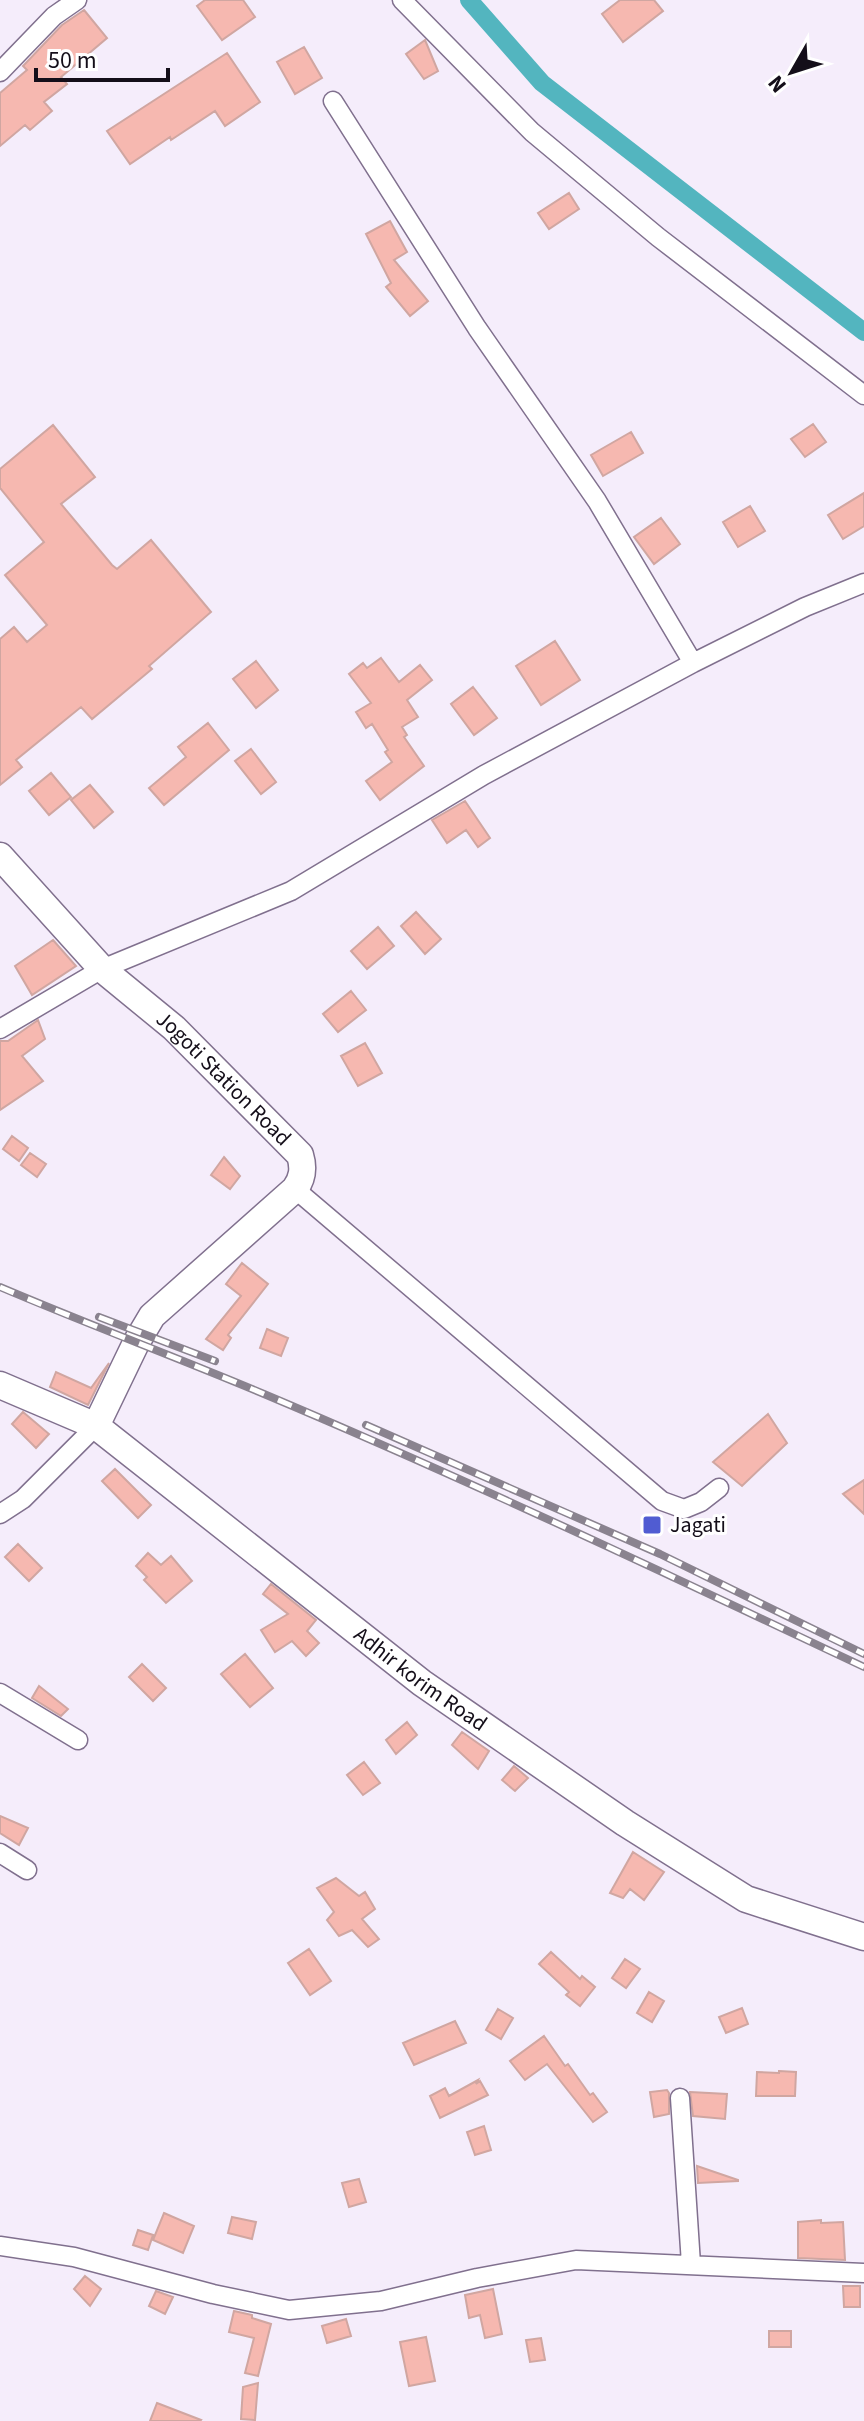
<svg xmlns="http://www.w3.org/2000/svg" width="864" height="2421" font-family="'Source Sans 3',sans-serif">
<rect width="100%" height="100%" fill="#f5edfb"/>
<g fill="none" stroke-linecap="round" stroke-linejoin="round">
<path stroke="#53b5bf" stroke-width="18" d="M 469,0 L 542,83 L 864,332"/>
</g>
<path fill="#f6b8b0" stroke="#d0a6a1" stroke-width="2" d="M 205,0 L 243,0 L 255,17 L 222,40 L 197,6 Z
M 620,0 L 654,0 L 663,11 L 623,42 L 602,14 Z
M 84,10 L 107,38 L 61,77 L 67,84 L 44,102 L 52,111 L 30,130 L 25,125 L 0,146 L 0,93 L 27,70 L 23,66 L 62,25 Z
M 425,40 L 438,71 L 424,79 L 406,54 Z
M 304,47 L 322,78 L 295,94 L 277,62 Z
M 227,53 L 260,102 L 225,126 L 215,111 L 171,140 L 170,137 L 130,164 L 107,131 Z
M 569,193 L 579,209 L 549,229 L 538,213 Z
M 390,221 L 407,252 L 394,260 L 428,301 L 410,316 L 386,287 L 391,283 L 366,234 Z
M 813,424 L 826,442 L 805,457 L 791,439 Z
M 53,425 L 95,477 L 61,504 L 112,565 L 117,569 L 151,540 L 211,612 L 149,666 L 152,669 L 92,719 L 81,707 L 16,760 L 22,767 L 0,785 L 0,639 L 14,627 L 27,642 L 47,625 L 5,575 L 44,542 L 0,488 L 0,469 Z
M 631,432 L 643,453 L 603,476 L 591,455 Z
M 864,493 L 864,526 L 843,539 L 828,515 Z
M 750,506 L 765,531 L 738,547 L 723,522 Z
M 661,518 L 680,544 L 654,564 L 634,537 Z
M 555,641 L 580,680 L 541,705 L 516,666 Z
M 381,658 L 399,682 L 420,665 L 432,680 L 407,700 L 418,717 L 402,727 L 407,735 L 404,737 L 424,766 L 380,800 L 366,781 L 392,762 L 385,752 L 388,750 L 372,724 L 366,728 L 356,712 L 371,703 L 349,674 L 363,663 L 367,668 Z
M 256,661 L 278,690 L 256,708 L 233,679 Z
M 473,687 L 497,718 L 474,735 L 451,704 Z
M 208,723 L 229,750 L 164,805 L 149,788 L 186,757 L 178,747 Z
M 251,749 L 276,782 L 261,794 L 235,761 Z
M 51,773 L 71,797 L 49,815 L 29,791 Z
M 90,785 L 113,812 L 94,828 L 71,800 Z
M 465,801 L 490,838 L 478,847 L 466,830 L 447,843 L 432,820 Z
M 416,912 L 441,939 L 425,954 L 401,926 Z
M 378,927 L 394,946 L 367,969 L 351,951 Z
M 53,940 L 76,966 L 32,995 L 15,966 Z
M 351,991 L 366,1010 L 338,1032 L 323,1014 Z
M 38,1020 L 45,1039 L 22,1056 L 43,1081 L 0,1110 L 0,1041 L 8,1041 Z
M 365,1043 L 382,1073 L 358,1086 L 341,1056 Z
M 12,1136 L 28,1148 L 19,1161 L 3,1149 Z
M 30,1153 L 46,1164 L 37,1177 L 21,1165 Z
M 224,1157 L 240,1176 L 230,1189 L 211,1175 Z
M 242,1263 L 268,1284 L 228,1335 L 231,1338 L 223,1350 L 206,1339 L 241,1296 L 226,1284 Z
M 267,1329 L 288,1338 L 281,1356 L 260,1348 Z
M 109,1363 L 88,1405 L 50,1387 L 56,1372 L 91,1388 Z
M 23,1412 L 49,1434 L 36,1448 L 12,1424 Z
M 768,1414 L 787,1443 L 742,1486 L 713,1462 Z
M 115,1469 L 151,1505 L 138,1518 L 102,1481 Z
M 864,1480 L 864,1514 L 843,1494 Z
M 18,1544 L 42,1568 L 29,1581 L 5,1557 Z
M 148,1553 L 161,1565 L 171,1556 L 192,1581 L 166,1603 L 144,1580 L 147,1577 L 136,1566 Z
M 271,1584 L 316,1620 L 307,1631 L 319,1643 L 306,1656 L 292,1641 L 275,1652 L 261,1630 L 288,1614 L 263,1594 Z
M 245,1654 L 273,1688 L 250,1707 L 221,1674 Z
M 142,1664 L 166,1688 L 153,1701 L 129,1677 Z
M 39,1686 L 68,1709 L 61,1716 L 32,1698 Z
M 407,1722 L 417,1735 L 396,1754 L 386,1740 Z
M 462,1732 L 489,1751 L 478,1769 L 452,1745 Z
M 364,1762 L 380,1783 L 363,1795 L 347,1775 Z
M 514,1766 L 528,1778 L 515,1791 L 502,1780 Z
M 0,1816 L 28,1828 L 19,1845 L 0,1833 Z
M 633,1852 L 664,1872 L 644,1900 L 630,1889 L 623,1898 L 610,1893 Z
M 336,1878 L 359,1896 L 365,1892 L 375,1909 L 362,1919 L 379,1939 L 368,1947 L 352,1930 L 339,1936 L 327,1920 L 334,1912 L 317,1888 Z
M 309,1949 L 331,1981 L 310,1995 L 288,1963 Z
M 551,1952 L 580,1979 L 582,1976 L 595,1987 L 580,2006 L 566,1995 L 569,1992 L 539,1964 Z
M 625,1959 L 640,1969 L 626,1988 L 612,1978 Z
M 649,1992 L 664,2001 L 652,2022 L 637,2013 Z
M 742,2008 L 748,2024 L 726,2033 L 719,2017 Z
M 498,2009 L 513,2018 L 501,2039 L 486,2030 Z
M 455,2021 L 466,2043 L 414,2065 L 403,2043 Z
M 544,2036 L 565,2066 L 568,2064 L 590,2095 L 593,2093 L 607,2112 L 593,2122 L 547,2064 L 525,2080 L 510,2061 Z
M 779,2071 L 796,2072 L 795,2096 L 756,2096 L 757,2072 L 779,2073 Z
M 478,2080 L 476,2084 L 480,2081 L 488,2095 L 440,2118 L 430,2096 L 445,2088 L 449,2096 Z
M 667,2090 L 669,2093 L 669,2114 L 654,2117 L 650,2092 Z
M 690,2092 L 727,2094 L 725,2119 L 693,2116 Z
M 484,2126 L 491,2150 L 475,2155 L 467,2132 Z
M 697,2166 L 738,2180 L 738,2181 L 698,2183 Z
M 359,2179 L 366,2202 L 349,2207 L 342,2183 Z
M 164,2213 L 194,2226 L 183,2253 L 153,2240 Z
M 232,2217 L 256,2222 L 252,2239 L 228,2233 Z
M 821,2220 L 821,2223 L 843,2222 L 845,2260 L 798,2258 L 798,2222 Z
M 138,2230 L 153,2235 L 148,2250 L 133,2245 Z
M 85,2276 L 101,2289 L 90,2306 L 74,2289 Z
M 843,2286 L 860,2286 L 860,2307 L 844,2307 Z
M 493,2289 L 502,2334 L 485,2338 L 480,2315 L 469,2318 L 465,2295 Z
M 156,2291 L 173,2297 L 165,2314 L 149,2306 Z
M 234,2311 L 252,2315 L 252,2318 L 271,2324 L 258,2376 L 245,2373 L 254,2338 L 229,2332 Z
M 346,2319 L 351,2336 L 327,2343 L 322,2326 Z
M 769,2331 L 791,2331 L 791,2347 L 769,2347 Z
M 426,2337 L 435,2381 L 409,2386 L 400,2342 Z
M 541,2338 L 545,2360 L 530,2362 L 526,2340 Z
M 258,2383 L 255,2420 L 241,2419 L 243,2387 Z
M 157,2403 L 201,2420 L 200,2421 L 150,2421 Z"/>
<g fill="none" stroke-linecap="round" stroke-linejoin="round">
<defs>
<path id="street" d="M 402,0 L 532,132 L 658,237 L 864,395
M 0,72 L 54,16 L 77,0
M 333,101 L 477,328 L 597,501 L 693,663
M 0,1029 L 102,969 L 291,891 L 484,775 L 693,663 L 805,607 L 864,583
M 295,1189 L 662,1501 L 684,1509 L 701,1502 L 719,1488
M 0,1514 L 23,1499 L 96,1426
M 0,1693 L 78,1740
M 0,1853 L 27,1870
M 680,2098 L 691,2264
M 0,2246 L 74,2257 L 213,2294 L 289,2310 L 381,2301 L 477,2278 L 576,2260 L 864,2273"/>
<g id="secondary">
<path id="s1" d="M 0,856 L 102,969 L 174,1028 L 300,1155 C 304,1168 303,1178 295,1189 L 152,1316 L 136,1343 L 96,1426"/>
<path id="s2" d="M 0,1385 L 96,1426 L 422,1683 L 625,1823 L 746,1899 L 864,1937"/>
</g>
</defs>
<use href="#street" stroke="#80708e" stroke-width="21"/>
<use href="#secondary" stroke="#80708e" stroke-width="29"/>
<use href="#street" stroke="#fff" stroke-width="18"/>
<use href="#secondary" stroke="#fff" stroke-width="26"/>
<defs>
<path id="rail" d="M 0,1287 C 87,1324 176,1357 264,1394 C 466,1479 665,1573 864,1667
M 99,1317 L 215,1361
M 366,1425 L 660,1554 L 864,1654"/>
</defs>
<use href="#rail" stroke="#8a838f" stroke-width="8"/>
<use href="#rail" stroke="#fff" stroke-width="5" stroke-dasharray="15" stroke-linecap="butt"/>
</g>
<rect fill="#505cd2" stroke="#fff" stroke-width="3" x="642" y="1515" width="20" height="20" rx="4"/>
<g text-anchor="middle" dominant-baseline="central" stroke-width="6" stroke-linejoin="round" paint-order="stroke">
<g font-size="22" fill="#140e19" stroke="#fff">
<text stroke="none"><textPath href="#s1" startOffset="316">Jogoti Station Road</textPath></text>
<text stroke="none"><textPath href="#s2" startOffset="516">Adhir korim Road</textPath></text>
</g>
<g font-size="22" fill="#140e19" stroke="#fff" text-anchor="start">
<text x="670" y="1525">Jagati</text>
</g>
</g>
<g transform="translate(792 72) rotate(231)" stroke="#ffffff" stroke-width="6" paint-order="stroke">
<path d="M0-6L14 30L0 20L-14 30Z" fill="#140e19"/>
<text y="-12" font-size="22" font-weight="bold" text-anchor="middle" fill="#140e19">N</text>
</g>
<path d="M36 68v12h132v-12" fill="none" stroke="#140e19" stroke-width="4"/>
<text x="48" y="68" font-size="24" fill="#140e19" stroke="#ffffff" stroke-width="6" paint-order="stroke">50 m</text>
</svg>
